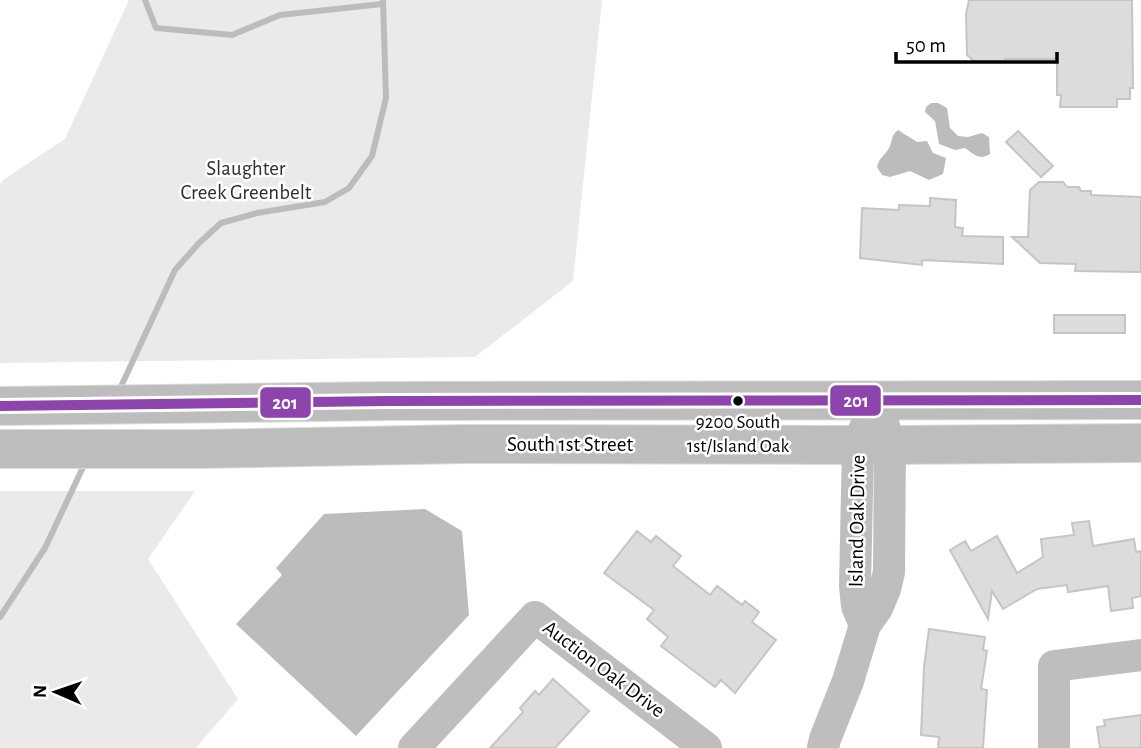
<svg xmlns="http://www.w3.org/2000/svg" width="1141" height="748" font-family="'Alegreya Sans',sans-serif">
<rect width="100%" height="100%" fill="#fff"/>
<path fill="#eaeaea" d="M 129,0 L 602,0 L 573,281 L 475,357 L 0,363 L 0,184 L 3,180 L 65,139 Z
M 0,491 L 195,491 L 148,559 L 238,699 L 196,748 L 0,748 Z"/>
<path fill="#bcbcbc" d="M 931,103 L 938,103 L 947,108 L 950,128 L 958,136 L 968,137 L 982,133 L 989,137 L 990,154 C 979,161 974,154 965,148 L 955,150 L 939,144 L 935,121 L 925,112 L 926,107 Z
M 898,130 L 917,142 L 927,141 L 933,153 L 946,158 L 943,174 L 929,180 L 910,171 L 890,177 L 882,175 L 877,167 C 879,157 886,155 890,146 C 893,138 891,136 898,130 Z
M 425,509 L 462,531 L 469,615 L 356,736 L 236,624 L 282,575 L 276,568 L 324,514 Z"/>
<g fill="none" stroke-linecap="round" stroke-linejoin="round">
<path stroke="#bcbcbc" stroke-width="6" d="M 145,0 L 156,28 L 232,35 L 280,15 L 382,4
M 118,393 L 175,270 L 199,243 L 221,223 L 257,213 L 325,202 L 349,188 L 372,156 L 386,98 L 383,0
M 0,617 L 45,548 L 85,463"/>
</g>
<path fill="#dcdcdc" stroke="#c5c5c5" stroke-width="2" d="M 969,0 L 1132,0 L 1133,88 L 1130,88 L 1130,99 L 1117,99 L 1117,107 L 1060,107 L 1061,95 L 1057,95 L 1057,59 L 1005,59 L 1005,62 L 975,62 L 967,55 L 966,14 Z
M 1018,131 L 1053,166 L 1041,177 L 1006,142 Z
M 1039,182 L 1063,182 L 1067,187 L 1079,187 L 1081,191 L 1091,191 L 1091,195 L 1141,197 L 1141,272 L 1075,271 L 1076,264 L 1040,263 L 1012,237 L 1028,237 L 1030,190 Z
M 930,198 L 956,200 L 955,227 L 963,228 L 962,236 L 1003,237 L 1003,264 L 922,260 L 922,265 L 860,258 L 862,208 L 899,210 L 899,205 L 930,206 Z
M 1054,315 L 1125,315 L 1125,333 L 1054,333 Z
M 1089,521 L 1093,546 L 1134,539 L 1136,552 L 1141,551 L 1141,596 L 1132,598 L 1133,608 L 1111,611 L 1108,586 L 1068,592 L 1067,585 L 1037,589 L 1003,609 L 992,591 L 988,619 L 950,550 L 965,541 L 971,551 L 997,536 L 1017,573 L 1043,557 L 1041,539 L 1074,535 L 1072,523 Z
M 637,531 L 651,542 L 656,536 L 681,556 L 673,566 L 710,595 L 717,586 L 742,605 L 745,601 L 759,612 L 752,622 L 776,640 L 735,693 L 721,680 L 715,687 L 661,646 L 668,637 L 647,619 L 654,610 L 604,573 Z
M 929,629 L 985,637 L 983,650 L 987,651 L 981,689 L 987,690 L 983,748 L 938,748 L 939,737 L 921,735 L 924,667 Z
M 553,679 L 589,711 L 555,748 L 490,748 L 523,712 L 520,708 L 535,691 L 539,695 Z
M 1141,715 L 1141,748 L 1100,748 L 1097,727 L 1105,726 L 1104,720 Z"/>
<g fill="none" stroke-linecap="round" stroke-linejoin="round">
<defs>
<path id="major" d="M 0,406 L 387,401 L 1141,400
M 0,449 L 198,449 L 464,444 L 890,445 L 1141,443"/>
</defs>
<use href="#major" stroke="#dbdbdb" stroke-width="40"/>
<path stroke="#bebebe" stroke-width="32" d="M 865,625 L 857,606 L 855,586 L 858,445 L 867,423
M 414,748 L 535,617 L 706,748
M 823,748 L 825,739 L 848,681 L 865,625 L 877,608 L 885,589 L 889,572 L 890,445 L 876,401
M 1054,748 L 1054,666 L 1141,655"/>
<use href="#major" stroke="#bdbdbd" stroke-width="38"/>
<defs>
<path id="bus-1" d="M 0,406 L 387,401 L 1141,400"/>
</defs>
<use href="#bus-1" stroke="#fff" stroke-width="16"/>
<use href="#bus-1" stroke="#8e44ad" stroke-width="10"/>
</g>
<circle fill="#000" stroke="#fff" stroke-width="2.5" cx="738" cy="401" r="6"/>
<g text-anchor="middle" dominant-baseline="central" stroke-width="5" stroke-linejoin="round" paint-order="stroke">
<g font-size="19" fill="#000" stroke="#fff">
<text x="738" y="422">9200 South<tspan x="738" dy="24">1st/Island Oak</tspan></text>
</g>
<g font-size="21" fill="#2f2f2f" stroke="#fff">
<text x="246" y="168">Slaughter<tspan x="246" dy="24">Creek Greenbelt</tspan></text>
</g>
<g font-size="21" fill="#000" stroke="#fff">
<text x="570" y="444">South 1st Street</text>
<text transform="translate(857 521) rotate(-89)">Island Oak Drive</text>
<text transform="translate(604 669) rotate(37)">Auction Oak Drive</text>
</g>
</g>
<g stroke="#fff" stroke-width="2.5">
<rect x="829" y="384" width="53" height="33" rx="7" fill="#8e44ad"/>
<rect x="259" y="386" width="53" height="33" rx="7" fill="#8e44ad"/>
</g>
<g font-size="19" text-anchor="middle" font-weight="bold" fill="#fff">
<text x="856" y="407">201</text>
<text x="285" y="409">201</text>
</g>
<g transform="translate(56 692) rotate(272)" stroke="#ffffff" stroke-width="5" paint-order="stroke">
<path d="M0-5L12 26L0 18L-12 26Z" fill="#000000"/>
<text y="-10" font-size="19" font-weight="bold" text-anchor="middle" fill="#000000">N</text>
</g>
<path d="M896 52v10h161v-10" fill="none" stroke="#000000" stroke-width="3.5"/>
<text x="906" y="52" font-size="21" fill="#000000" stroke="#ffffff" stroke-width="5" paint-order="stroke">50 m</text>
</svg>
